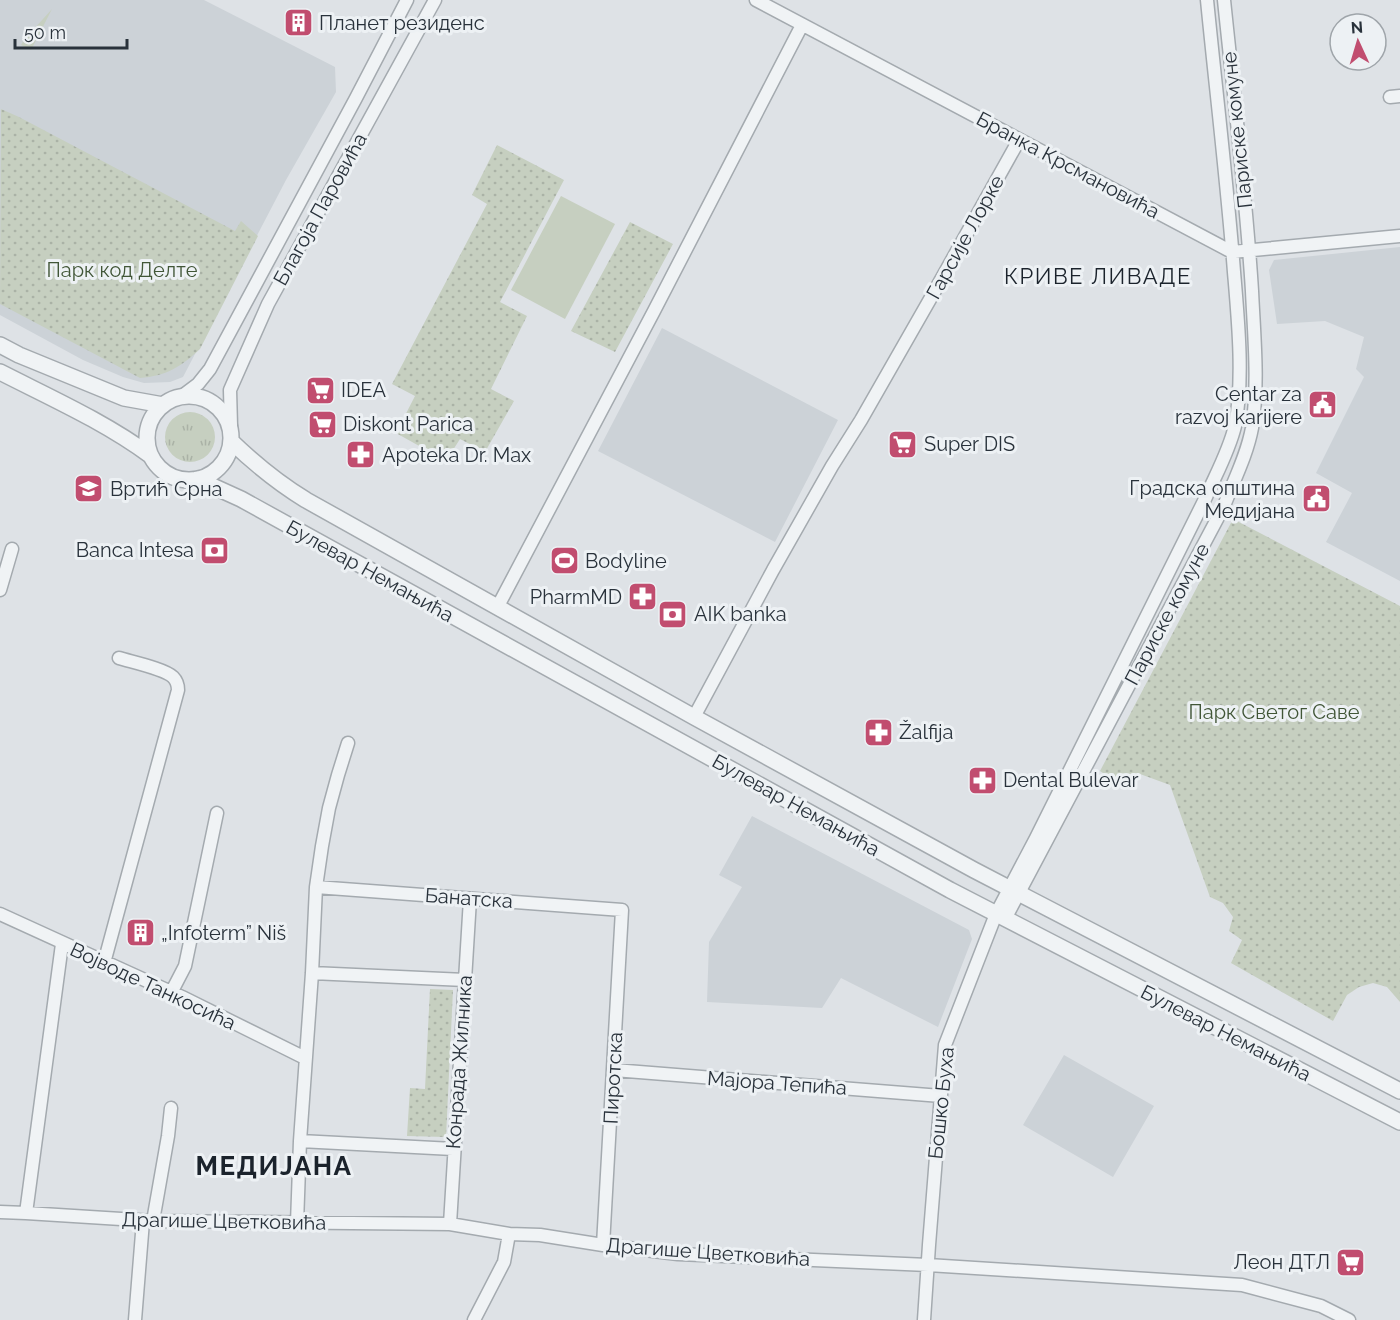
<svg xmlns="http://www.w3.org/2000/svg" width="1400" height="1320" font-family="Raleway,sans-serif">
<defs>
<pattern id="grass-tufts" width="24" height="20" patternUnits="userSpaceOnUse" patternTransform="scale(1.5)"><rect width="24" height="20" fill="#c6cfc0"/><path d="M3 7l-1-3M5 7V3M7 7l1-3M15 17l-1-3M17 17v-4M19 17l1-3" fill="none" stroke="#aab2a6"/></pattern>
<pattern id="park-dots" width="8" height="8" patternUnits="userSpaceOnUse" patternTransform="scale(1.5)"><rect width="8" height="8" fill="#c6cfc0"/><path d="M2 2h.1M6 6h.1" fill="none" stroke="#aab2a6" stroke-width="1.8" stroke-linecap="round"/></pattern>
</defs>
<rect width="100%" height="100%" fill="#dee2e6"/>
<path fill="#ccd2d7" d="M 0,0 L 204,0 L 335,67 L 336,92 L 286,180 L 183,377 L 170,382 L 144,383 L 123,377 L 83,360 L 0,315 Z
M 1400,247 L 1400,581 L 1326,542 L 1352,493 L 1316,473 L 1364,377 L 1356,369 L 1364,337 L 1325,321 L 1277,324 L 1269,270 L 1274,260 Z
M 662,328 L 838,420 L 775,542 L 598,451 Z
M 752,816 L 969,930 L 972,939 L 938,1027 L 841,978 L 822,1008 L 707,1002 L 709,942 L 742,887 L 719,875 Z
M 1064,1055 L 1154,1106 L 1113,1177 L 1023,1125 Z"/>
<path fill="url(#grass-tufts)" d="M 52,9 L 31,50 L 21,45 L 24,40 Z
M165 437a25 25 0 1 1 50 0a25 25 0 1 1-50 0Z"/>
<path fill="url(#park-dots)" d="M 1,109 L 19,117 L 235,231 L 241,221 L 258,236 L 200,349 C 181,367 166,376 140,378 L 0,304 Z
M 497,145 L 564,180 L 500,302 L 527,316 L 491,389 L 514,401 L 485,452 L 460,439 L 446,461 L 396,433 L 415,396 L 392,384 L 487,204 L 472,195 Z
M 630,222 L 673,244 L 615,352 L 571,331 Z
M 1233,519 L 1400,606 L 1400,1002 L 1387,987 L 1373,983 L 1359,987 L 1347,995 L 1333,1021 L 1231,963 L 1242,940 L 1229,931 L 1233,917 L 1223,903 L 1210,897 L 1170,785 L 1140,774 L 1121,785 L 1100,771 Z
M 430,989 L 453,990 L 446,1137 L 407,1136 L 410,1088 L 425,1089 Z"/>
<path fill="#c6cfc0" d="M 561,196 L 615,224 L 565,319 L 511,290 Z"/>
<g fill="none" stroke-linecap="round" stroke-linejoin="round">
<defs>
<path id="minor" d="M 756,0 L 1232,252 L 1400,236
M 1390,97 L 1400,96
M 182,396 L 198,384 L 210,369 L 356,98 L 407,0
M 231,426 L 230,390 L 268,304 L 435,0
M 0,590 L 12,549
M 498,606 L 654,311 L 802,25
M 694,717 L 773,570 L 832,466 L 861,420 L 933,294 L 1019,140
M 316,887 L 622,910 L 603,1245
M 0,914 L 182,997 L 305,1058
M 1005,919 L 1224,506 C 1234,480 1247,455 1252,428 C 1259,384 1254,335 1252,291 C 1246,194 1234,97 1224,0
M 104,963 L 178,690 C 178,685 177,681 173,677 C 165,669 132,662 119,658
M 312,973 L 465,980
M 171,993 L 185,966 L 217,813
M 614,1070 L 941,1096
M 300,1141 L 453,1149
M 0,1212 L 26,1213 L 62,944
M 26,1213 L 153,1221 L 450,1224 L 509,1234 L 540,1235 L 603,1245 L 678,1254 L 928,1265 L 1242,1285 L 1321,1306 L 1349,1320
M 153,1221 L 168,1136 L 171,1108
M 297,1223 L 300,1141 L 312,973 L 316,887 L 322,846 L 329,808 L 338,775 L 348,743
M 450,1224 L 470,899
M 135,1320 L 143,1221
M 474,1320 L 504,1262 L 509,1234
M 924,1320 L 929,1245 L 945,1045 L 996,914 L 1036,838 L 1206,497 C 1216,474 1229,451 1235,426 C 1244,380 1238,319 1234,272 C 1227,181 1216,91 1207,0"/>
<path id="tertiary" d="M 0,345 L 19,355 L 124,398 L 163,405
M 0,372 C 51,398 105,422 151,456
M147 438a42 42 0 1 1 84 0a42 42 0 1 1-84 0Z
M 232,442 C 256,465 278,483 306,500 L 694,717 L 974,870 L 1400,1091
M 197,479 L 241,499 L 950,890 L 1400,1122"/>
</defs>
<use href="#minor" stroke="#a4aaaf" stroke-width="15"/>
<use href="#tertiary" stroke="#a4aaaf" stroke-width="18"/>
<use href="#minor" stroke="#f0f3f5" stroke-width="12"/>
<use href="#tertiary" stroke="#f0f3f5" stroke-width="15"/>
</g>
<defs>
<symbol id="building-square" viewBox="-11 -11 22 22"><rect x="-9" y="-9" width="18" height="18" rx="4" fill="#c14d6f" stroke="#edf1f4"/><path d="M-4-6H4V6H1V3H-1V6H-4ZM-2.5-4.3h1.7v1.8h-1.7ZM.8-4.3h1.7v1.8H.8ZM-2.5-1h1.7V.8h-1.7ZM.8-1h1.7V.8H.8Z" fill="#fff"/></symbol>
<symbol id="supermarket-square" viewBox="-11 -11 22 22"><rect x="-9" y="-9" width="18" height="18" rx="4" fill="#c14d6f" stroke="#edf1f4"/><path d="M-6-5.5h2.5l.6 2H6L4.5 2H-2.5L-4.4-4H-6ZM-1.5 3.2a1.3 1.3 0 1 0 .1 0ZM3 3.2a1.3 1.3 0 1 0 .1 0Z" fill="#fff"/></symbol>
<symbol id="civic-square" viewBox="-11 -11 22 22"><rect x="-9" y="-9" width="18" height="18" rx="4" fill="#c14d6f" stroke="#edf1f4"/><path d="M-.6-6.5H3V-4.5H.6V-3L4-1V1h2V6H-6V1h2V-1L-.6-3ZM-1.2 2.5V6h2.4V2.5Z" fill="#fff"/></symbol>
<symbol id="pharmacy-square" viewBox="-11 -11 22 22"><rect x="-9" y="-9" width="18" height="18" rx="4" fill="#c14d6f" stroke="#edf1f4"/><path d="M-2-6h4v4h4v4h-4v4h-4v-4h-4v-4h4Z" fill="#fff"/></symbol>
<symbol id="school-square" viewBox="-11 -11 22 22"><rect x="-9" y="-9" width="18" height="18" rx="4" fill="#c14d6f" stroke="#edf1f4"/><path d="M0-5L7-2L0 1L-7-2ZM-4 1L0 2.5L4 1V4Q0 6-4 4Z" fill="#fff"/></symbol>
<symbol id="bank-square" viewBox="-11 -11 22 22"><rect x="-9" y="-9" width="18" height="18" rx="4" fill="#c14d6f" stroke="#edf1f4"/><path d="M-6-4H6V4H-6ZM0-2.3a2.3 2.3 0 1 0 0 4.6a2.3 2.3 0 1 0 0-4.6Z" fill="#fff"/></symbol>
<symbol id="stadium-square" viewBox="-11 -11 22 22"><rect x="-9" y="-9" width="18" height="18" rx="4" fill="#c14d6f" stroke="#edf1f4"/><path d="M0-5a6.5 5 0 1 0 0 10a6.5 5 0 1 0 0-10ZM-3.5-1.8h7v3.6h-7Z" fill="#fff"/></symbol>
</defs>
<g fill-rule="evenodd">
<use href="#building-square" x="282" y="6" width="33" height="33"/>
<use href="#supermarket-square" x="304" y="374" width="33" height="33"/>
<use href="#civic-square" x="1306" y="388" width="33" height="33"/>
<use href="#supermarket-square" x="306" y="408" width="33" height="33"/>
<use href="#supermarket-square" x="886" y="428" width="33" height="33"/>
<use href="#pharmacy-square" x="344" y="438" width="33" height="33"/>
<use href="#school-square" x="72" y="472" width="33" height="33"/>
<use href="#civic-square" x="1300" y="482" width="33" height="33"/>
<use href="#bank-square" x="198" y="534" width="33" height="33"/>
<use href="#stadium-square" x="548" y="544" width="33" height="33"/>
<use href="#pharmacy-square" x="626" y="580" width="33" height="33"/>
<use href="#bank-square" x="656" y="598" width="33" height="33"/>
<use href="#pharmacy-square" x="862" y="716" width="33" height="33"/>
<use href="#pharmacy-square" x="966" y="764" width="33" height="33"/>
<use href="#building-square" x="124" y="916" width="33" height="33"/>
<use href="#supermarket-square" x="1334" y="1246" width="33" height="33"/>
</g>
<g text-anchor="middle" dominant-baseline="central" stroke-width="6" stroke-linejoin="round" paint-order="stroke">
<g font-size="20" fill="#29323b" stroke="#edf1f4" text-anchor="start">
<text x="319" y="23">Планет резиденс</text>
<text x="341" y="390">IDEA</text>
<text x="1302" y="394" text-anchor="end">Centar za<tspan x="1302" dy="23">razvoj karijere</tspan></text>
<text x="343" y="424">Diskont Parica</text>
<text x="924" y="444">Super DIS</text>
<text x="382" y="455">Apoteka Dr. Max</text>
<text x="1295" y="488" text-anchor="end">Градска општина<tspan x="1295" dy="23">Медијана</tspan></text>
<text x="110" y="489">Вртић Срна</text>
<text x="194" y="550" text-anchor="end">Banca Intesa</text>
<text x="585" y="561">Bodyline</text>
<text x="622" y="597" text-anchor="end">PharmMD</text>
<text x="694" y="614">AIK banka</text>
<text x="899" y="732">Žalfija</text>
<text x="1003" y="780">Dental Bulevar</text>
<text x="161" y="933">„Infoterm” Niš</text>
<text x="1330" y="1262" text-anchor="end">Леон ДТЛ</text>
</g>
<g font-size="20" fill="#29323b" stroke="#edf1f4">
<text transform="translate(1237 130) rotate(-96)">Париске комуне</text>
<text transform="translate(1068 165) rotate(28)">Бранка Крсмановића</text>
<text transform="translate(320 209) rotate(-61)">Благоја Паровића</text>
<text transform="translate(965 237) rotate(-61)">Гарсије Лорке</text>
<text transform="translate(370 571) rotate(29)">Булевар Немањића</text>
<text transform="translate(1167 614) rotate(-62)">Париске комуне</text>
<text transform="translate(796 805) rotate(29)">Булевар Немањића</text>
<text transform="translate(469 898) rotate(4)">Банатска</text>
<text transform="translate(153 986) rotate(25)">Војводе Танкосића</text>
<text transform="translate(1226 1033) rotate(27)">Булевар Немањића</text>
<text transform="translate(459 1062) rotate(-86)">Конрада Жилника</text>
<text transform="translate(613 1078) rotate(-87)">Пиротска</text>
<text transform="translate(777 1083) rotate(4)">Мајора Тепића</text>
<text transform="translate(941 1103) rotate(-84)">Бошко Буха</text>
<text transform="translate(224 1221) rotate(1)">Драгише Цветковића</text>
<text transform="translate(708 1252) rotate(4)">Драгише Цветковића</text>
</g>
<g font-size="20" fill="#415637" stroke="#edf1f4">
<text x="122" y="270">Парк код Делте</text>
<text x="1274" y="712">Парк Светог Саве</text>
</g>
<g font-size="22" letter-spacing="1.5" fill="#1b232c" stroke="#edf1f4">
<text x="1098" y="276">КРИВЕ ЛИВАДЕ</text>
</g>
<g font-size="26" font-weight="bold" letter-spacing="1.5" fill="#1b232c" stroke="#edf1f4">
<text x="274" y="1166">МЕДИЈАНА</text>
</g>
</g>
<g transform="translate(1358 42) rotate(356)"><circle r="28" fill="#edf1f4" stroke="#9fa5aa" stroke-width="1.5"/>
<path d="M0-4.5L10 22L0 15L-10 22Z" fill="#c14d6f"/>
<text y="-9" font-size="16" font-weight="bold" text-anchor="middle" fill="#29323b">N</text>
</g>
<path d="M15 39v9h112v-9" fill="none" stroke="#29323b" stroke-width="3"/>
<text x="24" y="39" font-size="18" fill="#29323b" stroke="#edf1f4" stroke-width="4.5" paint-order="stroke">50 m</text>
</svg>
